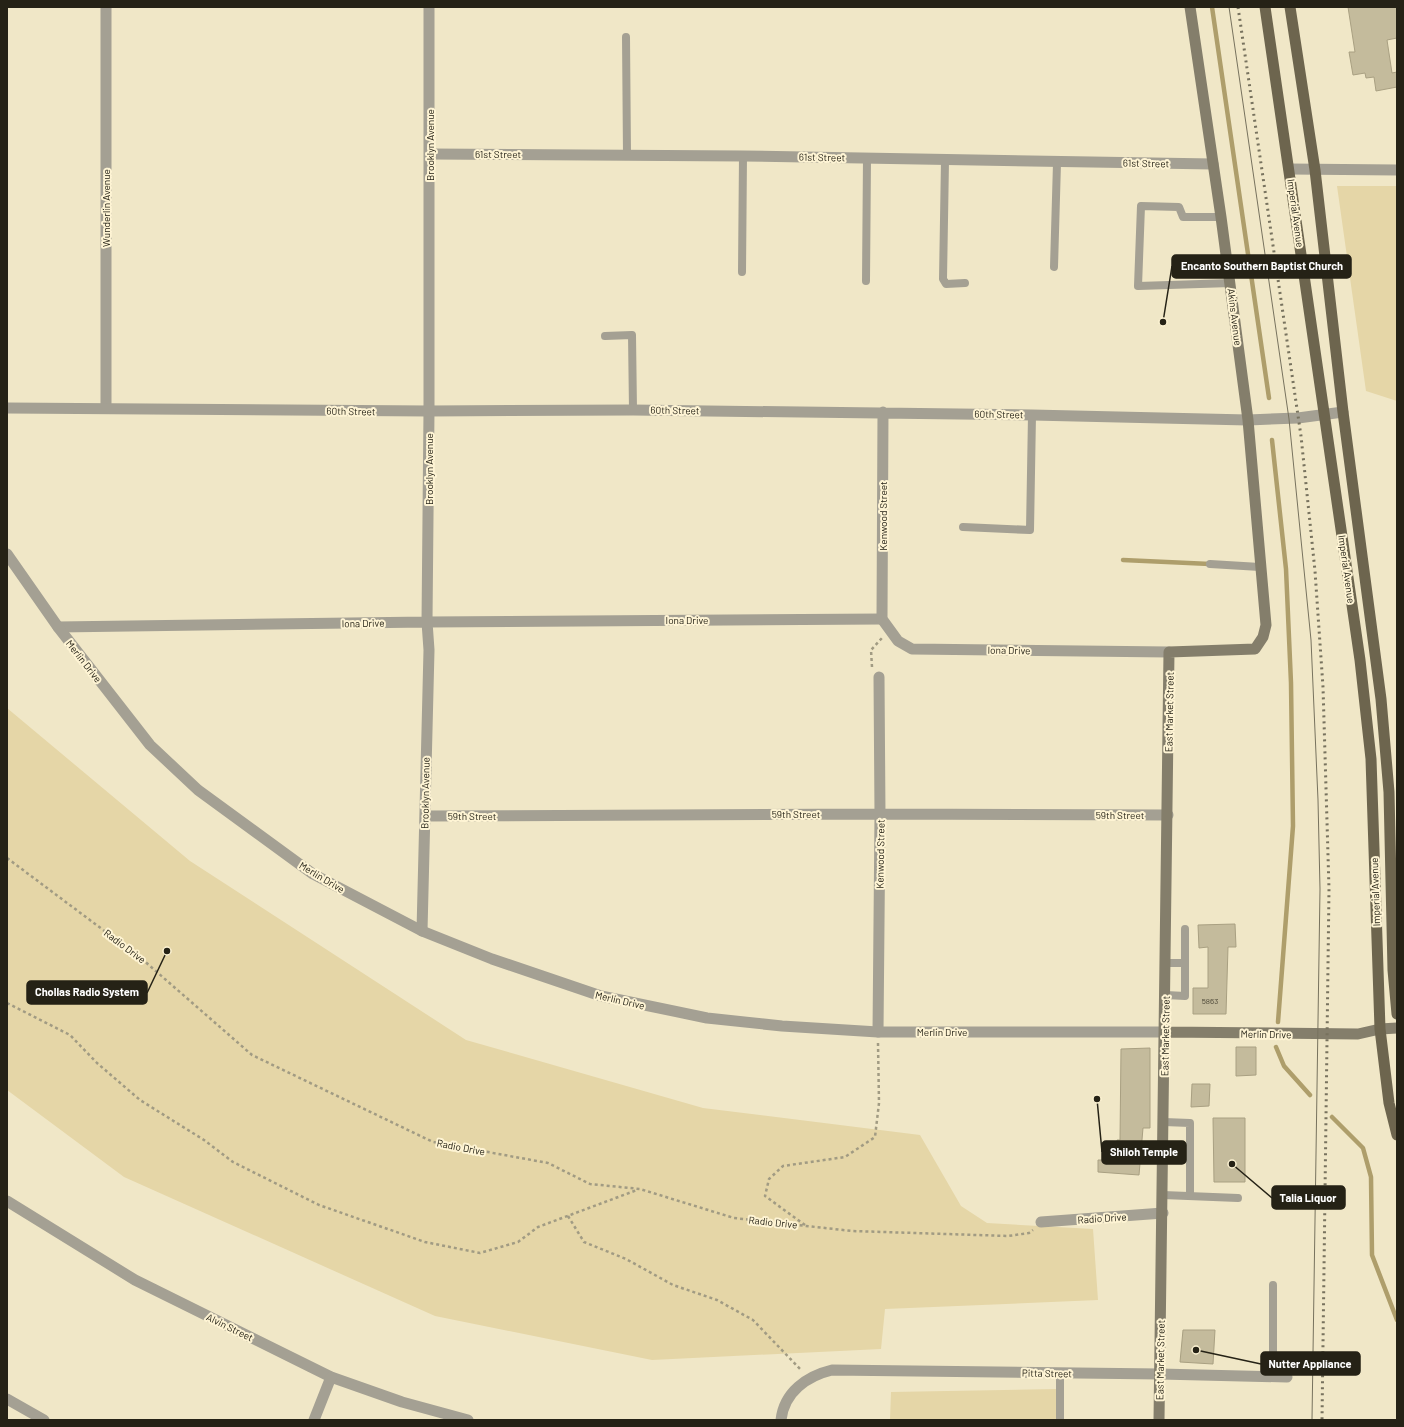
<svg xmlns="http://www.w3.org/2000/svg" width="1404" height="1427" font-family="Barlow,sans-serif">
<rect width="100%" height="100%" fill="#f0e7c7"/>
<path fill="#e5d6a7" d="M 1337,186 L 1397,186 L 1397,401 L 1366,391 Z
M 7,708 L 190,861 L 466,1040 L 703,1108 L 920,1135 L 961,1206 L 987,1223 L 1093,1229 L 1098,1300 L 885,1309 L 881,1349 L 652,1360 L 435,1316 L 124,1177 L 7,1090 Z
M 1057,1389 L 1056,1420 L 890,1420 L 891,1392 Z"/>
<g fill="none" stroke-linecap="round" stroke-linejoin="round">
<path stroke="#ae9e6b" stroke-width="4.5" d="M 1212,7 L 1269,398
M 1272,440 L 1286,569 L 1291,683 L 1293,826 L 1278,1022
M 1123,560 L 1210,564
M 1276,1047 L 1284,1066 L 1310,1095
M 1332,1117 L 1363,1148 L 1371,1177 L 1372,1255 L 1397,1320"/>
</g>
<path fill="#c4bb9c" stroke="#a9a082" d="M 1348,7 L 1397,7 L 1397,38 L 1387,40 L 1392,73 L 1397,72 L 1397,87 L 1376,91 L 1374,77 L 1366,78 L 1365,73 L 1353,75 L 1349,52 L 1355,52 Z
M 1235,924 L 1236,947 L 1228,947 L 1226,1014 L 1193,1014 L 1193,988 L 1208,988 L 1208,947 L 1199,948 L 1198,925 Z
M 1236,1047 L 1256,1047 L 1256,1075 L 1236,1076 Z
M 1150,1048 L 1150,1128 L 1143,1128 L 1139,1175 L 1098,1172 L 1098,1160 L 1106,1160 L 1105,1149 L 1117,1149 L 1117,1140 L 1120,1140 L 1121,1049 Z
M 1192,1084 L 1210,1084 L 1209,1106 L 1191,1107 Z
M 1213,1118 L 1245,1118 L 1245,1182 L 1214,1182 Z
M 1183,1330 L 1215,1330 L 1213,1364 L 1180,1362 Z"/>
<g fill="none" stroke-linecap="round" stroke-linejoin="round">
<path stroke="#a19b83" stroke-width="2.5" stroke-dasharray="3 3" stroke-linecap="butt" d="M 872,667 L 871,650 L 882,638
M 7,858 L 142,959 L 252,1055 L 433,1142 L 548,1163 L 590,1184 L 640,1189 L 734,1218 L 852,1231 L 1008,1236 L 1029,1233 L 1033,1230
M 7,1003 L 70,1035 L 97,1063 L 140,1100 L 204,1140 L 233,1162 L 319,1205 L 425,1242 L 480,1253 L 518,1242 L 538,1227 L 637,1190
M 568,1216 L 584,1242 L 626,1259 L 673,1285 L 717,1300 L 753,1320 L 801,1370
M 805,1225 L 765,1196 L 769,1179 L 783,1166 L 845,1157 L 875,1137 L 879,1103 L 878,1043"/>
<path stroke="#a4a093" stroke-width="8" d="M 626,37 L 627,155
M 945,161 L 943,279 L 946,284 L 965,283
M 1221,217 L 1183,217 L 1179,207 L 1141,206 L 1138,286 L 1231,283
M 1054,267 L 1057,163
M 742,272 L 743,156
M 866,281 L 867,158
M 605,336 L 632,335 L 633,410
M 963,527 L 1030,530 L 1032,415
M 1210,564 L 1260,567
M 1185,963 L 1185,929
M 1166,995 L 1185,996 L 1185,963 L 1166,963
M 1164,1122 L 1190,1123 L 1190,1196
M 1163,1195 L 1238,1198
M 1273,1285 L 1273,1377
M 1060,1420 L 1060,1373"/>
<path stroke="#a4a093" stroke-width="11" d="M 106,7 L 106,408
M 430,154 L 743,156 L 1213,164
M 58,627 L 427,622 L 882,619
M 425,816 L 880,814 L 1168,815
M 422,931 L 429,650 L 427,622 L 429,411
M 878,1032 L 880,814 L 879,677
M 7,1201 L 135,1280 L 331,1377 L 402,1402 L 468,1420
M 1041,1222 L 1163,1213
M 1160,1374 L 1287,1377
M 7,1399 L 44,1420"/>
<path stroke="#a4a093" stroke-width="11" d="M 1289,169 L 1397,170
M 7,408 L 429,411 L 633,410 L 1032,415 L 1248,420 L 1298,418 L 1343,412
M 429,411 L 429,7
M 883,412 L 882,619 L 898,641 L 912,649 L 1169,652
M 7,554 L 58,627 L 150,745 L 198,790 L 313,874 L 422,931 L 492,959 L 601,996 L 707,1018 L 782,1026 L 878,1032 L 1165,1032
M 314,1420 L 331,1377
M 781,1420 C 784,1392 807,1376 832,1370 L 1160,1374"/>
<path stroke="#847e6b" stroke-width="11" d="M 1165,1032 L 1358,1034 L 1380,1029 L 1397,1028
M 1159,1420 L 1169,652 L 1255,649 L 1263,637 L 1266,625 L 1248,420 L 1221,217 L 1190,7"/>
<path stroke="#6d654e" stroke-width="11" d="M 1265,7 L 1360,660 L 1371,759 L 1380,1029 L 1389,1103 L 1397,1135
M 1290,7 L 1315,170 L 1343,412 L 1381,699 L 1389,792 L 1393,970 L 1397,1014"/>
<path stroke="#77725e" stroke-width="1" d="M 1229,7 L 1289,419 L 1311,640 L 1318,800 L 1320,889 L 1312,1420"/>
<path stroke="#77725e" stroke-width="3" stroke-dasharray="2 4" stroke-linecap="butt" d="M 1238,7 L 1301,436 L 1315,571 L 1323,687 L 1329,889 L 1322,1420"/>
</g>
<g text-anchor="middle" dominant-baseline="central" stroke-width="4" stroke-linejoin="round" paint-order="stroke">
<g font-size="8" fill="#4d4838">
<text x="1210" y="1001">5863</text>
</g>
<g font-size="10" fill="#252216" stroke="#fef4d4">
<text transform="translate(430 145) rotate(-90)">Brooklyn Avenue</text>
<text x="498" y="154">61st Street</text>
<text transform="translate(822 157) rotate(1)">61st Street</text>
<text transform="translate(1146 163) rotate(1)">61st Street</text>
<text transform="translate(106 208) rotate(-90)">Wunderlin Avenue</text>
<text transform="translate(1296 213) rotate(82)">Imperial Avenue</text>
<text transform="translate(1235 317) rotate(83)">Akins Avenue</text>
<text transform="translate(675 410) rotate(1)">60th Street</text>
<text transform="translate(351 411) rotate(1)">60th Street</text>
<text transform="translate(999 414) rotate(1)">60th Street</text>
<text transform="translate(429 469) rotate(-90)">Brooklyn Avenue</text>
<text transform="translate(883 516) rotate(-90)">Kenwood Street</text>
<text transform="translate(1347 569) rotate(82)">Imperial Avenue</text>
<text x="687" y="620">Iona Drive</text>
<text transform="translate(363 623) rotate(-1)">Iona Drive</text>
<text transform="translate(1009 650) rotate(1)">Iona Drive</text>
<text transform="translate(84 661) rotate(52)">Merlin Drive</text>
<text transform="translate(1169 712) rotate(-89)">East Market Street</text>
<text transform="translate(425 793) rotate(-89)">Brooklyn Avenue</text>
<text x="796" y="814">59th Street</text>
<text x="1120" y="815">59th Street</text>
<text x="472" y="816">59th Street</text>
<text transform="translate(880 854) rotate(-89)">Kenwood Street</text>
<text transform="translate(322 877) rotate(31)">Merlin Drive</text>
<text transform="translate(1375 892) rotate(-92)">Imperial Avenue</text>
<text transform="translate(125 946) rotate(37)">Radio Drive</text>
<text transform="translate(620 1000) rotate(13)">Merlin Drive</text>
<text x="942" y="1032">Merlin Drive</text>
<text transform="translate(1266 1034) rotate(1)">Merlin Drive</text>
<text transform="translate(1165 1036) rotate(-89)">East Market Street</text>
<text transform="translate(461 1147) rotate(11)">Radio Drive</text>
<text transform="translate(1102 1218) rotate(-4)">Radio Drive</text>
<text transform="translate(773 1222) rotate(6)">Radio Drive</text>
<text transform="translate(230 1327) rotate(26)">Alvin Street</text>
<text transform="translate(1160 1360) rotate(-89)">East Market Street</text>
<text transform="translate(1047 1373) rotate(1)">Pitta Street</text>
</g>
</g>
<path fill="none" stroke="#252216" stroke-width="1.5" d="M1163 322L1172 266M167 951L147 993M1097 1099L1102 1152M1232 1164L1272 1198M1196 1350L1261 1364"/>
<g fill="#252216" stroke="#fef4d4" stroke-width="1.5">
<circle cx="1163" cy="322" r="4"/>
<circle cx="167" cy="951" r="4"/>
<circle cx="1097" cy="1099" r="4"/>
<circle cx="1232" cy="1164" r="4"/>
<circle cx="1196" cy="1350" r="4"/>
</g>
<g fill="#252216" stroke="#252216" stroke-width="1.5">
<rect x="1172" y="255" width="179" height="23" rx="4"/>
<rect x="27" y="981" width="120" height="23" rx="4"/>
<rect x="1102" y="1141" width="84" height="23" rx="4"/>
<rect x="1272" y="1186" width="73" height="23" rx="4"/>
<rect x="1261" y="1352" width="99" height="23" rx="4"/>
</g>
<g font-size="11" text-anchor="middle" font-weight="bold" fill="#fff">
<text x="1262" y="270">Encanto Southern Baptist Church</text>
<text x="87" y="996">Chollas Radio System</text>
<text x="1144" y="1156">Shiloh Temple</text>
<text x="1308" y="1202">Talia Liquor</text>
<text x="1310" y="1368">Nutter Appliance</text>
</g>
<rect width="1404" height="1427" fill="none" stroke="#252216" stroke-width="16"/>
</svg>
